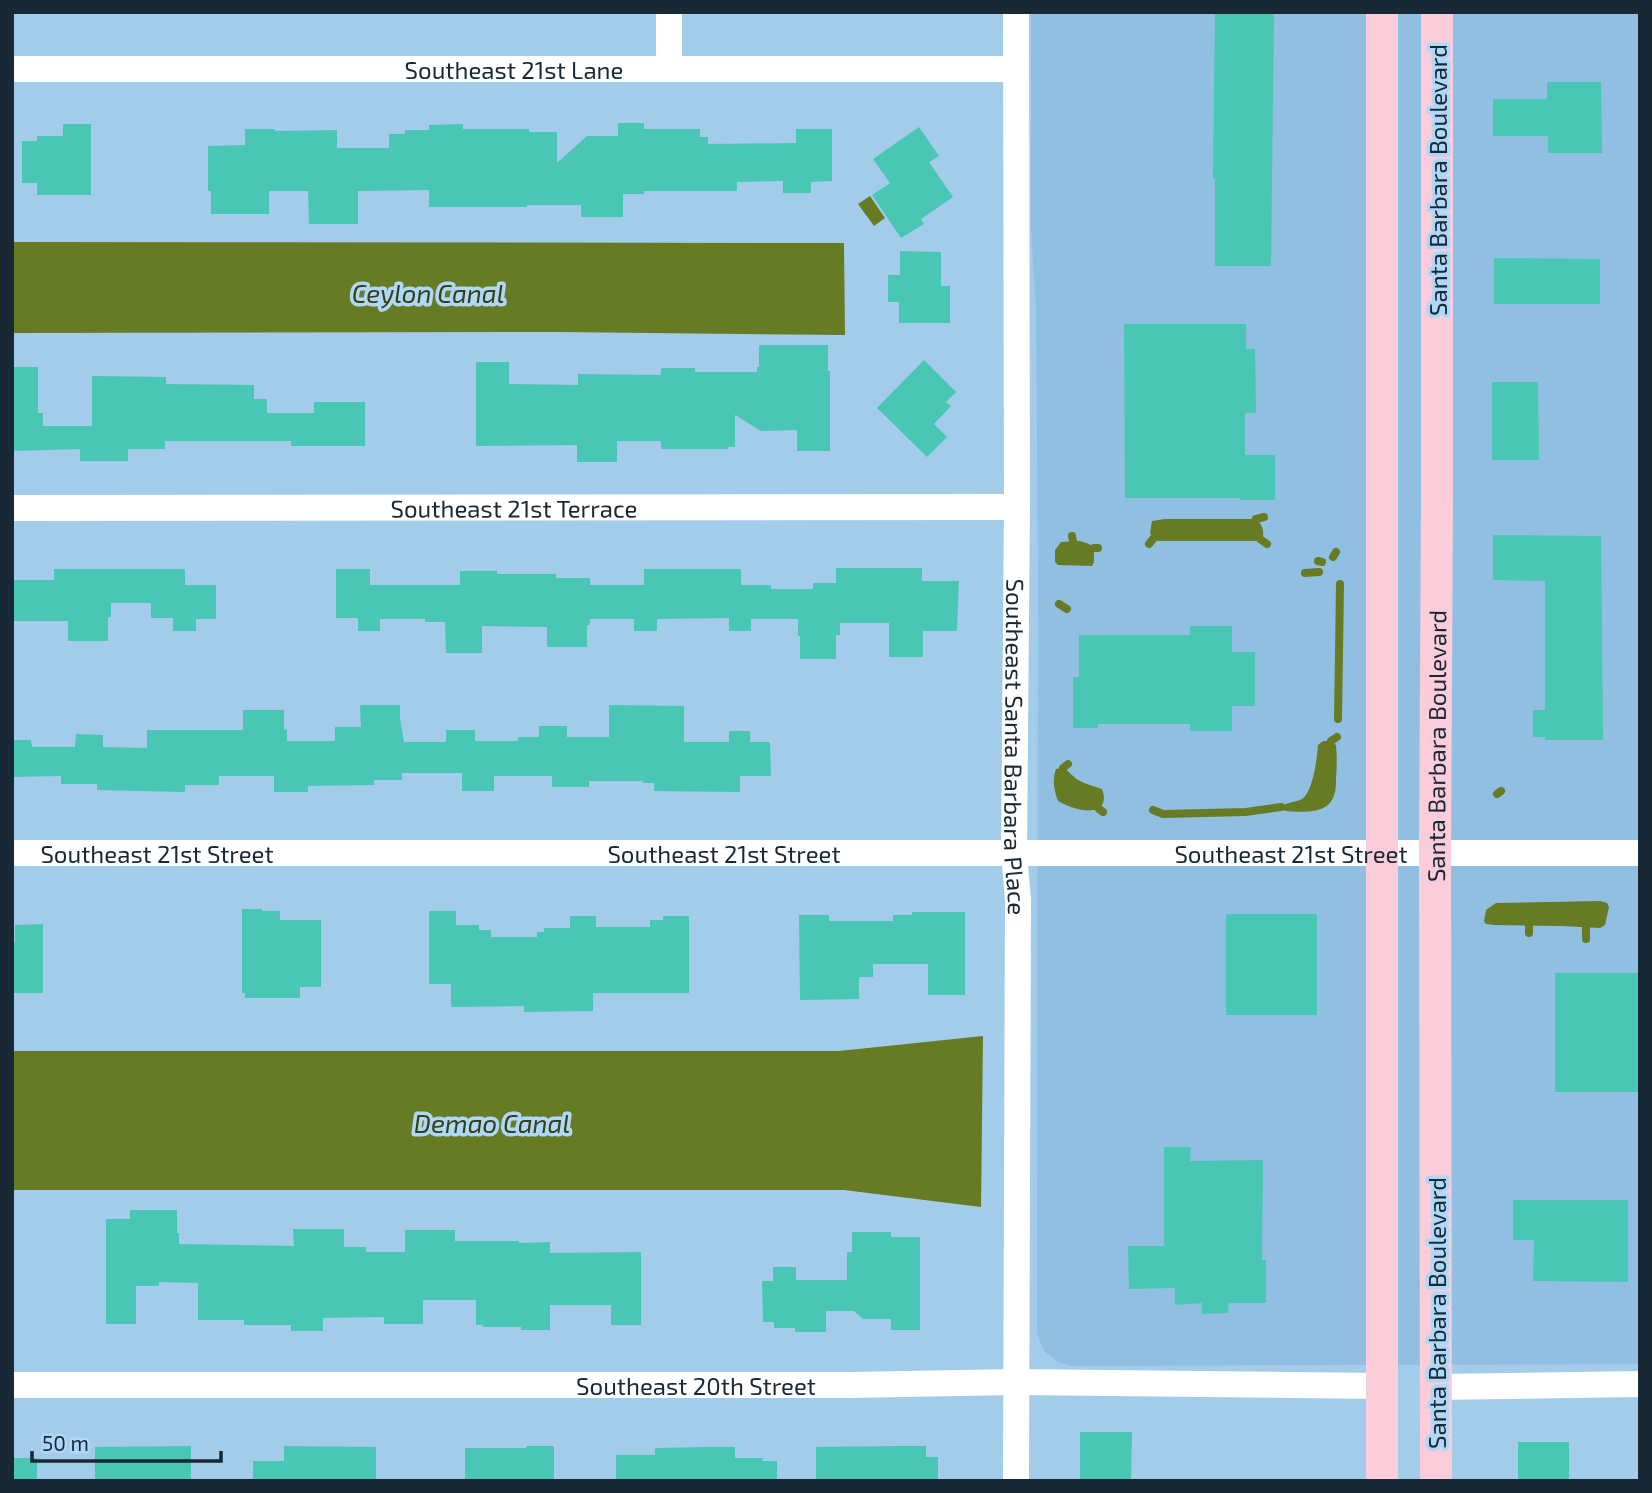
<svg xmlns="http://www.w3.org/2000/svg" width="1652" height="1493" font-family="'Exo 2',sans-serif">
<rect width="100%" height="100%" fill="#a3cbea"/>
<path fill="#91bfe2" d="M 1031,12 L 1640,12 L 1640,1364 L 1071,1366 L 1058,1362 L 1045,1352 L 1040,1342 L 1037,1331 L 1038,570 L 1036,311 L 1031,229 Z"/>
<path fill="#677b24" d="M 870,196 L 885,218 L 874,226 L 858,204 Z
M 12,242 L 844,243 L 845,335 L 558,332 L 12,333 Z
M 1165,519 L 1256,519 C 1262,524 1264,530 1263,537 L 1256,541 L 1158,541 L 1153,539 L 1150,533 L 1152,521 Z
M 1080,541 L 1089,544 L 1094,548 L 1094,562 L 1092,566 L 1058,565 L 1055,562 L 1055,550 L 1061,542 Z
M 1323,741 L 1331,741 L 1336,745 C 1337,756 1337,767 1336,778 C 1336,784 1336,790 1334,795 C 1329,815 1301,812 1285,811 L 1281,807 C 1288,801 1295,803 1302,799 C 1313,792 1317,758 1318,745 Z
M 1063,768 C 1069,771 1072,776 1078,780 C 1085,784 1094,786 1102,789 C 1105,798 1105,802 1099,809 C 1085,813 1071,808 1058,801 C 1054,790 1052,781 1056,769 Z
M 1600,901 L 1607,903 L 1609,907 L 1605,925 L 1600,928 L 1561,926 L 1494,925 L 1486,924 L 1484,921 L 1486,910 L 1496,903 Z
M 983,1036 L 981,1207 L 844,1190 L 12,1190 L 12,1051 L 839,1051 Z"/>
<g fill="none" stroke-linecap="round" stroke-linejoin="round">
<path stroke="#677b24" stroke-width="8" d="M 1256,519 L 1264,517
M 1072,536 L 1073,541
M 1260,539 L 1267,544
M 1149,544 L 1153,539
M 1094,548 L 1098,548
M 1333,557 L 1336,552
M 1318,561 L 1322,562
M 1305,573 L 1319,572
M 1059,604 L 1067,609
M 1338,719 L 1340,584
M 1331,741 L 1337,737
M 1063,768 L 1068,764
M 1497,794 L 1501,791
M 1099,809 L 1103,812
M 1153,810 L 1163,814 L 1246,812 L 1281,807
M 1529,925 L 1529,933
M 1586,927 L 1586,939"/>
</g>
<path fill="#4ac7b4" d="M 1215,12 L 1274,12 L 1271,266 L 1215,266 L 1215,178 L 1213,178 Z
M 1547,82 L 1601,82 L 1602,153 L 1548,153 L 1548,136 L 1493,136 L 1493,99 L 1547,99 Z
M 618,123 L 644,123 L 644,129 L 700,129 L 700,137 L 708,137 L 708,144 L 796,143 L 796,129 L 832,129 L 832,181 L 811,182 L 811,193 L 783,193 L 783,181 L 737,182 L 737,191 L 644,191 L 644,194 L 623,194 L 623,217 L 581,217 L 581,205 L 527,205 L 527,207 L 429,207 L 429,190 L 358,191 L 358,224 L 309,224 L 308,191 L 269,191 L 269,214 L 211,214 L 211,191 L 208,191 L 208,146 L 245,145 L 245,129 L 275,129 L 275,131 L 337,130 L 337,148 L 389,148 L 389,134 L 405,134 L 405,130 L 429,130 L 429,125 L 463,124 L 463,129 L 529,129 L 529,132 L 557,132 L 557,163 L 587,136 L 618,136 Z
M 63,124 L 91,124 L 91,195 L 37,195 L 37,183 L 22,183 L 22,141 L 37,141 L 37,136 L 63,136 Z
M 919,127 L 939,156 L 929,162 L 953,197 L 921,219 L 924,224 L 901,238 L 872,195 L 890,183 L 873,159 Z
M 900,251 L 941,252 L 941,286 L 950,286 L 950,323 L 899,323 L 899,302 L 888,302 L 888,275 L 900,275 Z
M 1494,258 L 1600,259 L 1600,304 L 1494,304 Z
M 1124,324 L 1246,324 L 1246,349 L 1255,349 L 1256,413 L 1245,413 L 1245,455 L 1275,455 L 1275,500 L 1240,500 L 1240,498 L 1125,498 Z
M 759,345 L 828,345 L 828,371 L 830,371 L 830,451 L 797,451 L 797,430 L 761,431 L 735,415 L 735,447 L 728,447 L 728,449 L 661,449 L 661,441 L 617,441 L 617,462 L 577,462 L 577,445 L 476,446 L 476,362 L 509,362 L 509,384 L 578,385 L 578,374 L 661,375 L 661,368 L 695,368 L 695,372 L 757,372 L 757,367 L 759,367 Z
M 924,360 L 956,392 L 946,402 L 951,406 L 934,424 L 947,437 L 927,457 L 877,408 Z
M 12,367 L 38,367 L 38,413 L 43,413 L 43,426 L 92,426 L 92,376 L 166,377 L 166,384 L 254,385 L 254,399 L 267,399 L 267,413 L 314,413 L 314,402 L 365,402 L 365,446 L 291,446 L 291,441 L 165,441 L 165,449 L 128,449 L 128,461 L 80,461 L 80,449 L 12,451 Z
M 1492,382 L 1538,382 L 1539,460 L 1492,460 Z
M 1493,535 L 1601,536 L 1603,740 L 1545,740 L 1545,737 L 1533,737 L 1533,710 L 1545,710 L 1545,581 L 1493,580 Z
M 836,568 L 922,568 L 922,581 L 959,581 L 957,631 L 923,631 L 923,657 L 889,657 L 889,623 L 840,623 L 840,635 L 836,635 L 836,659 L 800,659 L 800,636 L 798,636 L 798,619 L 751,619 L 751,631 L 729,631 L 729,618 L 657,619 L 657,631 L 634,631 L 634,619 L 590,619 L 590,625 L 587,625 L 587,647 L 547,647 L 547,627 L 482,626 L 482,653 L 446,653 L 445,622 L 425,622 L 425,619 L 380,619 L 380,631 L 358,631 L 358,618 L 336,618 L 336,569 L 370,569 L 370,585 L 460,585 L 460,571 L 497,571 L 497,574 L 556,574 L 556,578 L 590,578 L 590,585 L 644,585 L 644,569 L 741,569 L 741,585 L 771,585 L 771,589 L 813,589 L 813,583 L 836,583 Z
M 54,569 L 185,569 L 185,585 L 216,585 L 216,619 L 196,619 L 196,631 L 173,631 L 173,618 L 151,618 L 151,603 L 111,603 L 111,617 L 108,617 L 108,641 L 68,641 L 68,621 L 12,621 L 12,580 L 54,580 Z
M 1190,626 L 1232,626 L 1232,652 L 1255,652 L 1255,706 L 1232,706 L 1232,731 L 1190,731 L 1190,724 L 1098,724 L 1098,728 L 1073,728 L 1073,677 L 1079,677 L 1079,635 L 1190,635 Z
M 360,705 L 400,705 L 400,718 L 404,742 L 446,742 L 446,730 L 475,730 L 475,741 L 518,741 L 518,737 L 539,737 L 539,726 L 567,726 L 567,737 L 609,737 L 609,705 L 684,706 L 684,742 L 729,742 L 729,731 L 750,731 L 750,742 L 770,742 L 771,776 L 740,776 L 740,792 L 654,791 L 654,783 L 643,783 L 643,781 L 589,781 L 589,787 L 552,787 L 552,776 L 494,776 L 494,791 L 462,791 L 462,773 L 402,773 L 402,780 L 374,780 L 374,785 L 308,786 L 308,792 L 274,792 L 274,776 L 219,776 L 219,785 L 185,785 L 185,792 L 97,790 L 97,784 L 61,784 L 61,776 L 12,777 L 12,740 L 31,740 L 32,747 L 75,747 L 76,734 L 103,735 L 103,747 L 147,748 L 147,730 L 243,730 L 243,710 L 284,710 L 284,730 L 287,729 L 287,741 L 335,741 L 335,727 L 361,727 Z
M 242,909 L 262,909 L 262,911 L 280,911 L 280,920 L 321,920 L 321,987 L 300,987 L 300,998 L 245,998 L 245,993 L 242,993 Z
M 429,911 L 456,911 L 456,925 L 479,925 L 479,930 L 491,930 L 491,937 L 537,937 L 537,932 L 544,932 L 544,928 L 570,928 L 570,916 L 596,916 L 596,927 L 650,927 L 650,920 L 663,920 L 663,916 L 689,916 L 689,993 L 593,993 L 593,1011 L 524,1012 L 524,1006 L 451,1007 L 451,984 L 429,984 Z
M 912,912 L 965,912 L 965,995 L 928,995 L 928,964 L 873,964 L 873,977 L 859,977 L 859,999 L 800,1000 L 799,915 L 829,915 L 829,921 L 893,921 L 893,915 L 912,915 Z
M 1226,914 L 1317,914 L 1317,1015 L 1226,1015 Z
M 43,924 L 43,993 L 12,993 L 12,942 L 15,942 L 15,925 Z
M 1555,973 L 1640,973 L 1640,1092 L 1555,1092 Z
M 1164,1147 L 1191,1147 L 1190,1161 L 1263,1160 L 1262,1260 L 1266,1260 L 1266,1303 L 1229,1303 L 1228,1313 L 1202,1314 L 1202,1303 L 1175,1305 L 1175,1288 L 1129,1289 L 1128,1246 L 1164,1246 Z
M 1513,1200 L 1628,1200 L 1628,1282 L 1533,1281 L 1534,1240 L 1513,1240 Z
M 130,1210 L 177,1210 L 177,1233 L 179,1233 L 179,1244 L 294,1246 L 293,1229 L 344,1229 L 344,1247 L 366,1247 L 366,1252 L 405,1252 L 405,1230 L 455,1230 L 455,1241 L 519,1241 L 519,1243 L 550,1242 L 550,1253 L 641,1252 L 641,1325 L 611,1325 L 611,1305 L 550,1305 L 550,1330 L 521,1330 L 521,1327 L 483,1327 L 483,1325 L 476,1325 L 476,1300 L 423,1300 L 423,1324 L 384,1324 L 384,1317 L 323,1318 L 323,1331 L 291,1331 L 291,1325 L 244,1325 L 244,1320 L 198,1320 L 198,1283 L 159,1282 L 159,1286 L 136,1286 L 136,1324 L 106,1324 L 106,1219 L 130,1219 Z
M 852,1232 L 891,1232 L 891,1237 L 920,1237 L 920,1330 L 891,1330 L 891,1319 L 863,1319 L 854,1311 L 826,1311 L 826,1332 L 795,1332 L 795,1328 L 774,1328 L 774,1322 L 763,1322 L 762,1281 L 773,1281 L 773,1267 L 796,1267 L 796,1280 L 847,1280 L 847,1252 L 852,1252 Z
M 1080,1432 L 1132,1432 L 1131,1481 L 1080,1481 Z
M 1518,1442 L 1569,1442 L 1569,1481 L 1518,1481 Z
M 191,1446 L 191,1481 L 95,1481 L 95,1447 Z
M 284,1446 L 376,1447 L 376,1481 L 253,1481 L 253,1461 L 284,1461 Z
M 526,1446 L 554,1446 L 554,1481 L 465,1481 L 465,1448 L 526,1448 Z
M 898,1446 L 926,1446 L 926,1457 L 938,1457 L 938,1481 L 816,1481 L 816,1447 Z
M 708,1447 L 735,1447 L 735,1458 L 763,1458 L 762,1461 L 777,1461 L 777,1481 L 616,1481 L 616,1455 L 655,1455 L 655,1448 Z
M 12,1458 L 37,1458 L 37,1481 L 12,1481 Z"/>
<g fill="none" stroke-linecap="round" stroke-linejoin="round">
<g stroke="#fff" stroke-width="26">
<path d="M 669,12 L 669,69"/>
<path id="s1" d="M 1016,12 L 1017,507 L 1014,853 L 1018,900 L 1016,1481"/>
<path id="s2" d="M 12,69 L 1015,69"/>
<path id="s3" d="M 12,508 L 1017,507"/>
<path id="s4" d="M 12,853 L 1640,853"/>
<path id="s5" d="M 12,1385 L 849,1385 L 1016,1382 L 1382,1386"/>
<path d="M 1436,1387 L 1640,1384"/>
</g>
<g stroke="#fbccd9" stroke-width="32">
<path d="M 1382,1481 L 1382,12"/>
<path id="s6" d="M 1436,1481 L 1435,853 L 1437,503 L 1437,12"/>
</g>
</g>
<g text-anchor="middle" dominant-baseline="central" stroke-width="7" stroke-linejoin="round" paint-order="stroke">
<g font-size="24" fill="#182834" stroke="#afd8f8">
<text stroke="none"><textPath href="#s2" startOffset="502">Southeast 21st Lane</textPath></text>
<text transform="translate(1437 180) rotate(-90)">Santa Barbara Boulevard</text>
<text stroke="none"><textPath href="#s3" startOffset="502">Southeast 21st Terrace</textPath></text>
<text stroke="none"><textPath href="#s1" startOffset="735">Southeast Santa Barbara Place</textPath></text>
<text stroke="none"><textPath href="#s6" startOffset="735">Santa Barbara Boulevard</textPath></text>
<text stroke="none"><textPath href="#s4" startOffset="145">Southeast 21st Street</textPath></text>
<text stroke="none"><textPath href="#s4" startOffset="712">Southeast 21st Street</textPath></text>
<text stroke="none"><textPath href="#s4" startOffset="1279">Southeast 21st Street</textPath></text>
<text transform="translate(1436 1313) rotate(-90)">Santa Barbara Boulevard</text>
<text stroke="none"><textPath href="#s5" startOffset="684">Southeast 20th Street</textPath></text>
</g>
<g font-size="26" font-style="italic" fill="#364013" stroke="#afd8f8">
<text x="428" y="292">Ceylon Canal</text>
<text x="492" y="1122">Demao Canal</text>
</g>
</g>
<rect width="1652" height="1493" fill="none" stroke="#182834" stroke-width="28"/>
<path d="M32 1451v10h189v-10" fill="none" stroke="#182834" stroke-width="3.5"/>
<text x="42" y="1451" font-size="21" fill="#182834" stroke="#afd8f8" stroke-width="5" paint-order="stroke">50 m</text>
</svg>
